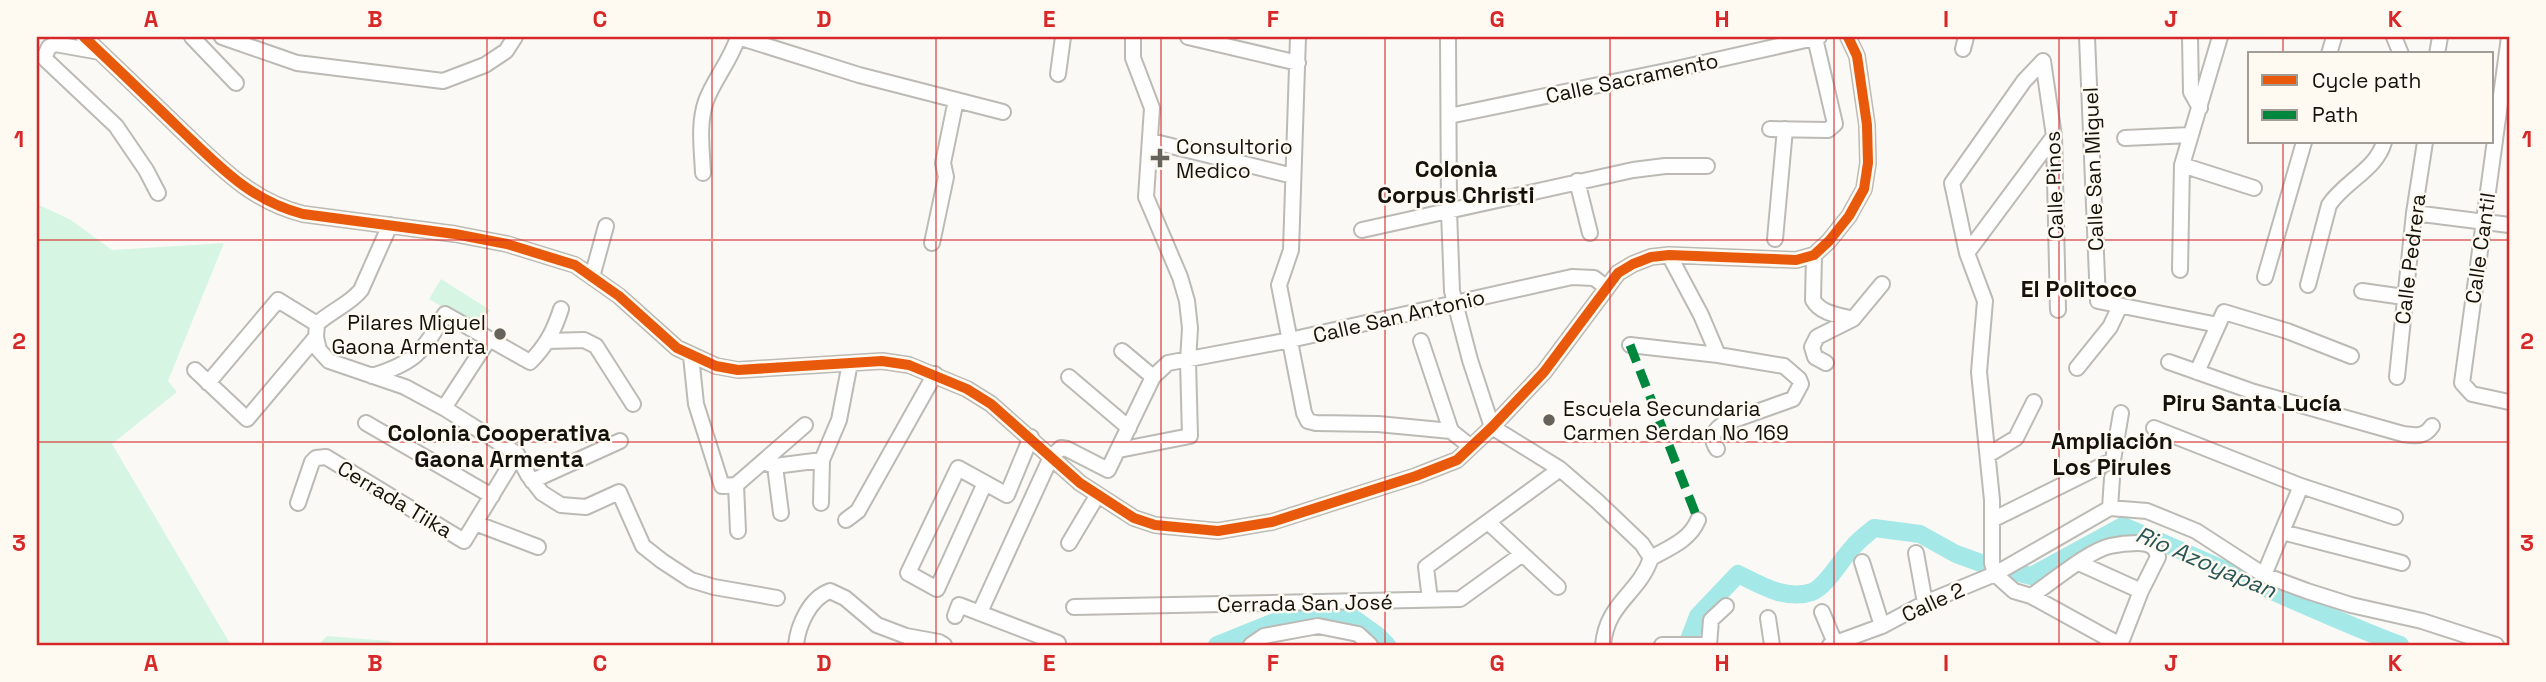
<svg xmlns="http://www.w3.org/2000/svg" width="2546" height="682" font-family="'Space Grotesk',sans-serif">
<rect width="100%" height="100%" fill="#fbf9f5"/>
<path fill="#d6f6e3" d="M 37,204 L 71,220 L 112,250 L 224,243 L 168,381 L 177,392 L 112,444 L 231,645 L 37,645 Z
M 441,279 L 490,310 L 478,329 L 429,299 Z
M 327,636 L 389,641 L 398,645 L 318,645 Z"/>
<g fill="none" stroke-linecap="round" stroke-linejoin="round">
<path stroke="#a5e8e8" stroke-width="18" d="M 2015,572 L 2031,576 L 2123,526 C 2216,564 2306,609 2400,645
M 1217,645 L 1284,618 L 1349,615 L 1377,635 L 1387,645
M 1687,645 L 1698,616 L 1738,574 C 1760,585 1786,601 1812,592 C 1826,587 1842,558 1853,547 C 1859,540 1867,534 1874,528 L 1920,534 L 1956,554 L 1992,567"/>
<defs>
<path id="minor" d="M 84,37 C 117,68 149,99 181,130 C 219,166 251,201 303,214 L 455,234 L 507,244 L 575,265 L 619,296 L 677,348 L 716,366 L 738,370 L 882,361 L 909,365 L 967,389 L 991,404 L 1080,483 L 1134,518 L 1155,525 L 1218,531 L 1272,522 L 1416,476 L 1457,460 L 1492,427 L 1544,372 L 1618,273 L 1633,264 L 1651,257 L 1669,255 L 1796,260 L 1814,255 L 1829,241 L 1849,216 L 1864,189 L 1868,163 L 1867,125 L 1857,56 L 1848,37
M 192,37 L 236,83
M 222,37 L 297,63 L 443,81 L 485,65 L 506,51 L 515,37
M 738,37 L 859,75 L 1003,112
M 1188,37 L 1298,63
M 1298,37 L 1291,250 L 1279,285 L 1304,413 L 1308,421 L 1316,423 L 1378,424 L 1451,431 L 1471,447
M 1448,37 L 1449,211 L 1452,291 L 1470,360 L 1492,427 L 1560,469 L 1597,501 L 1642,544 L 1651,558 C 1639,594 1607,602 1603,645
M 2087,37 L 2098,301 L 2218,325
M 2190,37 L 2191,92 L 2200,108
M 2394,37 L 2401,54
M 2509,37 L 2462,383 L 2472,394 L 2509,402
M 1963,49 L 1966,37
M 100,52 L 55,44 L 49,47 L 44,58 L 116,126 L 146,170 L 158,193
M 2329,54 L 2334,37
M 2437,54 L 2440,37
M 2043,61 L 2054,136 L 2058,310
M 1058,74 L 1063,37
M 1449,116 L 1676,69 L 1819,37
M 1770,129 L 1828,130 L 1835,124 L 1815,38
M 2125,138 L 2191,135
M 1151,141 L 1293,176
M 2182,165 L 2254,188
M 703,173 C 702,149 698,124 706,101 C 714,79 731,60 738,37
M 1577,181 L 1590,233
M 2414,213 L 2509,225
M 1362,230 L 1633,170 L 1665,166 L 1707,166
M 1775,239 L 1785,129
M 932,243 L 946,177 L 943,163 L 956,100
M 1967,253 L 2054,136
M 1669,255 L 1701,315 L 1718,355
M 1814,255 L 1813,300 C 1821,314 1839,315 1853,319
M 2180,270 L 2182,165 L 2220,37
M 592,277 L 606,226
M 2265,277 L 2304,142
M 2308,285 L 2329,205 C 2344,182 2377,169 2384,142
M 2362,291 L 2404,297
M 317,324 L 316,337 L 319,350 L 329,361 L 405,387 L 444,408 L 517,454 L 528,475 L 542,493 L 561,505 L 586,507 L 619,492 L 643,546 L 662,561 L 691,580 L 714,587 L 777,598
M 317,324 C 331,311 350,304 361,290 L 390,225
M 548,341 L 584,340 L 596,346 L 633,404
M 1421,341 L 1451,431
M 1630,345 L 1718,355 L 1784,366 L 1799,379 L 1801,384 L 1793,399 L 1723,424 C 1713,431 1710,438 1717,449
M 1122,351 L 1153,377
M 691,356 L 696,404 L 722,486 L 736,485 L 805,425
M 2169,362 L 2254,392 L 2403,434 C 2416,436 2425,437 2432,426
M 1826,363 L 1815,357 L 1812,347 L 1817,337 L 1853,319 L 1882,284
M 2077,368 L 2110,327 L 2120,306
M 195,370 L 247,419 L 316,337
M 2197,372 L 2224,312 L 2287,331 L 2351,356
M 372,376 C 417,362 422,352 445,314 L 530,362 C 546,346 554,331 561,309
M 1069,377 L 1129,428
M 2397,377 L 2414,213 L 2425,142
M 208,383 L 278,300 L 317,324
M 444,408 L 489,339
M 366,423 L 492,496
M 2154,428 L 2301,486 L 2395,517
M 1119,450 L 1190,436 L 1188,361 L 1190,328 L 1187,301 L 1180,277 L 1146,197 L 1152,108 L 1133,58 L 1133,37
M 1988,455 L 2016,438 L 2034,402
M 763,462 L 775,466 L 822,460
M 775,466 L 781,513
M 532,481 L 620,441
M 985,483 L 937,589 L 908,573 L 958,468 L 1007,495 L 1031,437
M 736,485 L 738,531
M 298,503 L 312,462 L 316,458 L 326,457 L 464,541 L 517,454
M 821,503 L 822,460 L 839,420 L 850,363
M 2110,508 L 2112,478
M 846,520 L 858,511 L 935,374
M 1992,520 L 2113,460 L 2121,413
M 1488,522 L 1558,587
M 475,523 L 538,547
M 2282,532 L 2402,563
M 1069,543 L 1097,496
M 1916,553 L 1925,603
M 1651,558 C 1669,548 1690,540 1698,520
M 1862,562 L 1882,626
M 2079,563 L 2141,591
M 1995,574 L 1992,563 L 1992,500 L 1979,372 L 1985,301 L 1967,253 L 1952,183 L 2024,81 L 2043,61
M 1995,574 L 2014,591 L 2031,596 C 2051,583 2088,551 2110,546 C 2119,544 2129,543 2138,543 C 2148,543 2156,546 2158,557 L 2141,591 L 2120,645
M 2264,575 L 2301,486
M 2031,596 L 2120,645
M 1430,600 L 1426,567 L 1560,469
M 1074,607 L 1460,599 L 1521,555
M 980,612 L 1051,457 L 1061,448 L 1067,449 L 1108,470 L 1153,377 L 1168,363 L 1290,340 L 1572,277 L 1594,278 L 1606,287
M 1822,612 L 1835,643
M 955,616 L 959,605 L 1058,643
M 1768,618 L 1772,645
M 796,645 C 798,625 810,598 830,591 L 845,598 L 877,625 L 906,636 L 939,642 L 944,645
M 1251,645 L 1264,636 L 1318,626 L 1358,634 L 1370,645
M 1662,645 L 1705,645
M 1709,645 L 1711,620 L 1726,606
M 1830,645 L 1882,626 L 1925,603 L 1995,574 L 2110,508 L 2147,511 L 2196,531 L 2264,575 L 2307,591 L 2351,605 L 2422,621 L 2496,645"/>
</defs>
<use href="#minor" stroke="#bcbab5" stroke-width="18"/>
<use href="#minor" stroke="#fefefe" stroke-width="14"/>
<path stroke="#00873e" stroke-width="9" stroke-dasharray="18 9" stroke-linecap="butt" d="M 1630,345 L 1698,520"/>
<defs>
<path id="cycleway" d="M 84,37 C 117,68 149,99 181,130 C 219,166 251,201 303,214 L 455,234 L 507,244 L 575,265 L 619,296 L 677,348 L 716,366 L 738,370 L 882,361 L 909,365 L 967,389 L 991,404 L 1080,483 L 1134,518 L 1155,525 L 1218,531 L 1272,522 L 1416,476 L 1457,460 L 1492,427 L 1544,372 L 1618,273 L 1633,264 L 1651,257 L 1669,255 L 1796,260 L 1814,255 L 1829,241 L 1849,216 L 1864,189 L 1868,163 L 1867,125 L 1857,56 L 1848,37"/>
</defs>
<use href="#cycleway" stroke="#fefaf2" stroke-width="15"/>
<use href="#cycleway" stroke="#e8590c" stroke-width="10"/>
</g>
<path fill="none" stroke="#d62828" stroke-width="2" stroke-opacity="0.55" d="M 263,37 L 263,645M 487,37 L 487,645M 712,37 L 712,645M 936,37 L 936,645M 1161,37 L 1161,645M 1385,37 L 1385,645M 1610,37 L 1610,645M 1834,37 L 1834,645M 2059,37 L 2059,645M 2283,37 L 2283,54M 2283,142 L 2283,645M 37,240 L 2509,240M 37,442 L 2509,442"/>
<g fill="#66635d" stroke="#fefaf2" stroke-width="2.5">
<path d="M1156.5 147.5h7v7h7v7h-7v7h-7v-7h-7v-7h7z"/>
<circle cx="500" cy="334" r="7"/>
<circle cx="1549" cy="420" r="7"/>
</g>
<g text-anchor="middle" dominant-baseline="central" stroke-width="5" stroke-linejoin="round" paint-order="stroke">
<g font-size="21" fill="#15120b" stroke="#fefaf2">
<text transform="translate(1632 78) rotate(-12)">Calle Sacramento</text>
<text transform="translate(2093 169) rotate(-92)">Calle San Miguel</text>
<text transform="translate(2054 185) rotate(-92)">Calle Pinos</text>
<text transform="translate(2480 248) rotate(-82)">Calle Cantil</text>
<text transform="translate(2410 259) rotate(-83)">Calle Pedrera</text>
<text transform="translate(1399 316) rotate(-13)">Calle San Antonio</text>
<text transform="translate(395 499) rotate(31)">Cerrada Tiika</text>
<text transform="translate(1933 602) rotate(-25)">Calle 2</text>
<text transform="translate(1305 603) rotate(-1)">Cerrada San José</text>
</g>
<g font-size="21" fill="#15120b" stroke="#fefaf2" text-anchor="start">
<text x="1176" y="146">Consultorio<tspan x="1176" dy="24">Medico</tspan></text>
<text x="486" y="322" text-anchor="end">Pilares Miguel<tspan x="486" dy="24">Gaona Armenta</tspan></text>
<text x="1563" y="408">Escuela Secundaria<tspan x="1563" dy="24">Carmen Serdan No 169</tspan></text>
</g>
<g font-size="23" font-weight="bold" fill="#15120b" stroke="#fefaf2">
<text x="1456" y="169">Colonia<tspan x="1456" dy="26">Corpus Christi</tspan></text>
<text x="2079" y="289">El Politoco</text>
<text x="2252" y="403">Piru Santa Lucía</text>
<text x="499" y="433">Colonia Cooperativa<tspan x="499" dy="26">Gaona Armenta</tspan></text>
<text x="2112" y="441">Ampliación<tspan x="2112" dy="26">Los Pirules</tspan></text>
</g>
<g font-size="23" font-style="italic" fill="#2a5657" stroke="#fefaf2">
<text transform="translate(2206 562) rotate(23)">Rio Azoyapan</text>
</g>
</g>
<rect width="2546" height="682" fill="none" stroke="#fefaf2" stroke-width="77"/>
<rect x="2248" y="52" width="245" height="91" fill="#fefaf2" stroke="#a19d96" stroke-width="2"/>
<rect x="2262" y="75" width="35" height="10" fill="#e8590c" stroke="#a19d96" stroke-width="2"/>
<text x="2312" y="88" font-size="21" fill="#15120b">Cycle path</text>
<rect x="2262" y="110" width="35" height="10" fill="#00873e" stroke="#a19d96" stroke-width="2"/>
<text x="2312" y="122" font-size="21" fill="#15120b">Path</text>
<rect x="38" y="38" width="2470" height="606" fill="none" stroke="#d62828" stroke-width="2.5"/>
<g font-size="23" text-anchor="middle" font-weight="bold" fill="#d62828">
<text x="151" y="27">A</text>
<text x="375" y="27">B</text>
<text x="600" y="27">C</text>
<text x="824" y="27">D</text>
<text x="1049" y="27">E</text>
<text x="1273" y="27">F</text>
<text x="1497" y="27">G</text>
<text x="1722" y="27">H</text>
<text x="1946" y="27">I</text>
<text x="2171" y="27">J</text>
<text x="2395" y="27">K</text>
<text x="19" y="147">1</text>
<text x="2527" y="147">1</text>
<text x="19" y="349">2</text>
<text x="2527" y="349">2</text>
<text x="19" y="551">3</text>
<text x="2527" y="551">3</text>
<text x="151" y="671">A</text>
<text x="375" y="671">B</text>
<text x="600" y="671">C</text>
<text x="824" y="671">D</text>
<text x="1049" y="671">E</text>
<text x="1273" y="671">F</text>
<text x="1497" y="671">G</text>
<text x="1722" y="671">H</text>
<text x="1946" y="671">I</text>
<text x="2171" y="671">J</text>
<text x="2395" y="671">K</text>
</g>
</svg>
